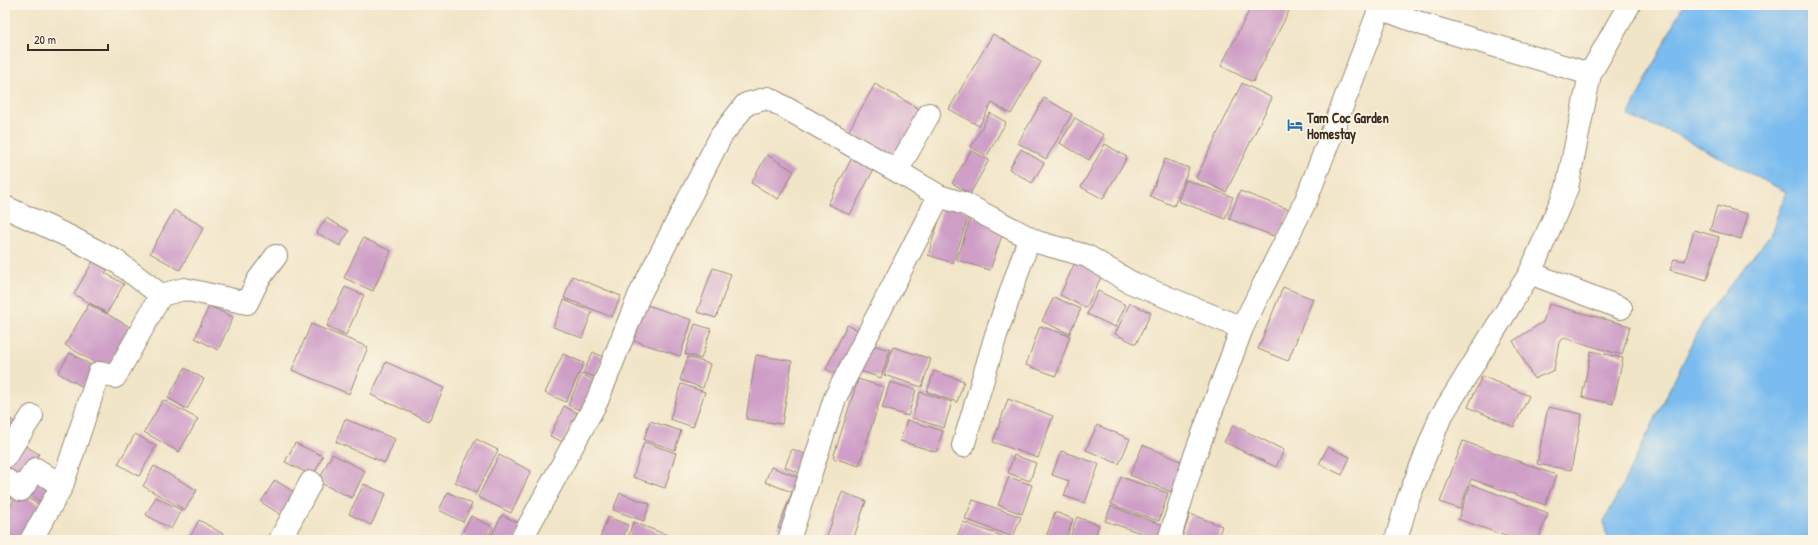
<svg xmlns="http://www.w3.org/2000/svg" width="1818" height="545" font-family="'Patrick Hand',sans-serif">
<rect width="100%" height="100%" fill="#fcf5e5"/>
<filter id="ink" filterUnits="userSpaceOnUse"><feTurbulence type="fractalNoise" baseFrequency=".025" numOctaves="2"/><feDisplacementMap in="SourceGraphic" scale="8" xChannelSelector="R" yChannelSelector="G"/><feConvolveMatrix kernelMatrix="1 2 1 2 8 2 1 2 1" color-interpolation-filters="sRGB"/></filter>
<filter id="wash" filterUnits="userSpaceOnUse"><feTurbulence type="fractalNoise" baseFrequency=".012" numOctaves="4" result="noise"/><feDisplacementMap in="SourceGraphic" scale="16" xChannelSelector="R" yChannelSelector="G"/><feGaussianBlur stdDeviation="0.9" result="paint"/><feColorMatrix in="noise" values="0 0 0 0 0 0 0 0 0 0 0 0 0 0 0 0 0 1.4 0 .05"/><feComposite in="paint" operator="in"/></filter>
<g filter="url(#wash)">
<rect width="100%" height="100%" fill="#f1e5c8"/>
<path fill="#7abcef" stroke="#5a7386" d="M 1683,5 L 1813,5 L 1813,540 L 1607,540 L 1604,522 L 1707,314 L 1770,236 L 1786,192 L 1673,133 L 1628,116 Z"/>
<g id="blocks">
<path fill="#ce9ec7" d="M 1252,5 L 1292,5 L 1253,82 L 1221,66 Z
M 993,34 L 1041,62 L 1011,114 L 992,103 L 979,126 L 949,109 Z
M 1242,83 L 1272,98 L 1226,192 L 1196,178 Z
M 875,84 L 925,112 L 897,160 L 848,132 Z
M 1044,98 L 1072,114 L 1046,159 L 1018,143 Z
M 990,113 L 1006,122 L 987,156 L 971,147 Z
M 1075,118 L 1104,135 L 1089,160 L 1060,143 Z
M 1105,144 L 1127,157 L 1103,199 L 1081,187 Z
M 1021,149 L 1044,163 L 1032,183 L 1009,169 Z
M 971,150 L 989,160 L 970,194 L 952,183 Z
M 855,152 L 877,163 L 850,215 L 828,204 Z
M 767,155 L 794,171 L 778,199 L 751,183 Z
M 1165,159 L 1189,168 L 1174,206 L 1150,196 Z
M 1186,180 L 1233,197 L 1225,219 L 1178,201 Z
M 1240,191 L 1290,210 L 1279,238 L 1229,219 Z
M 944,204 L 970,212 L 953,263 L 928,255 Z
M 1717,206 L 1748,214 L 1741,239 L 1710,230 Z
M 174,210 L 204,227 L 180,270 L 150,253 Z
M 971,216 L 1005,227 L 990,270 L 957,260 Z
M 326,218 L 349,231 L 340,246 L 317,233 Z
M 1694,230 L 1719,237 L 1707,280 L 1670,270 L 1674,259 L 1685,261 Z
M 363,238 L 391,251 L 373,291 L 344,278 Z
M 96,256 L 111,264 L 105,273 L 124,284 L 107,313 L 74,294 Z
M 1077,258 L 1104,271 L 1086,308 L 1060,295 Z
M 713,268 L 731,274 L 716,318 L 697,312 Z
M 572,276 L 621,296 L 612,317 L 564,298 Z
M 345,287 L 364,295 L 346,335 L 327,326 Z
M 1283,287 L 1313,299 L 1288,361 L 1258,349 Z
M 1098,291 L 1126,305 L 1115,327 L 1087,314 Z
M 1054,297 L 1081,309 L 1069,334 L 1042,321 Z
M 564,300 L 592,312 L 582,338 L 553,327 Z
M 641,303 L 692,320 L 680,356 L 629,339 Z
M 1130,303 L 1151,313 L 1136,344 L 1115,334 Z
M 89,304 L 130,327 L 106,369 L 65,345 Z
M 1549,304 L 1630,326 L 1622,355 L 1564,338 L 1559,342 L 1554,370 L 1534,379 L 1513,341 L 1543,322 Z
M 209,306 L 233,317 L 218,350 L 195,338 Z
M 311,324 L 368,347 L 349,394 L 292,370 Z
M 695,324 L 711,329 L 701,359 L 685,354 Z
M 847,325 L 869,335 L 848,380 L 826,369 Z
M 1040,326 L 1070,336 L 1056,376 L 1026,365 Z
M 869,344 L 890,350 L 881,378 L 860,371 Z
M 893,347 L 931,359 L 922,387 L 884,375 Z
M 1591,351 L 1623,358 L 1613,404 L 1582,397 Z
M 593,352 L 603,357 L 594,377 L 583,373 Z
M 70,353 L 96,368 L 85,388 L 58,373 Z
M 563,354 L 584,363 L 566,402 L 545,393 Z
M 756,355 L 792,361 L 782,424 L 746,419 Z
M 688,357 L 710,364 L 703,388 L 680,380 Z
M 386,362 L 444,388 L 429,421 L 371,395 Z
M 185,368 L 204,379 L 187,409 L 168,398 Z
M 934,371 L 964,381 L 957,402 L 927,392 Z
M 582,374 L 601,384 L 587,413 L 568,405 Z
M 1482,376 L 1529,396 L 1514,427 L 1468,407 Z
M 858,379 L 884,387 L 859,466 L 833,458 Z
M 890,382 L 916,390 L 908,416 L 882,408 Z
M 681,384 L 705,392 L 693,427 L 670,419 Z
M 920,392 L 952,402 L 944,428 L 912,418 Z
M 1008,399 L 1053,416 L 1038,458 L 993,442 Z
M 163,400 L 198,419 L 179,452 L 144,432 Z
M 564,406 L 577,413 L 563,442 L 550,436 Z
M 1548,407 L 1582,414 L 1571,470 L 1537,464 Z
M 6,417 L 21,425 L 5,452 L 5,418 Z
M 345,419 L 395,439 L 385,463 L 336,442 Z
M 907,420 L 943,431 L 936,452 L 900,441 Z
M 650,421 L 681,431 L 675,450 L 644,440 Z
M 1097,425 L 1130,439 L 1119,464 L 1086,450 Z
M 1233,425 L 1284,450 L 1276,467 L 1224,442 Z
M 135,434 L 156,446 L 139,476 L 118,464 Z
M 476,439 L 498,450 L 476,493 L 455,482 Z
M 1463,441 L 1556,475 L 1545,505 L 1471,479 L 1460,509 L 1440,502 Z
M 644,442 L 676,453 L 665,488 L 633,477 Z
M 295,443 L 323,456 L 313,476 L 285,462 Z
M 22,444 L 39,454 L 20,483 L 5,470 Z
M 1143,445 L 1183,462 L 1171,492 L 1130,475 Z
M 1328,447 L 1350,457 L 1342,475 L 1319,464 Z
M 792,449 L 822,461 L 814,479 L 785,467 Z
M 1061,451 L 1099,464 L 1085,503 L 1064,496 L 1069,481 L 1052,475 Z
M 332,454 L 365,471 L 352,498 L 318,482 Z
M 499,455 L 531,471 L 511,513 L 478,497 Z
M 1014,455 L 1036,463 L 1030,481 L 1008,473 Z
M 154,466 L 197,490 L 185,510 L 143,486 Z
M 771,467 L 812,482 L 793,533 L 778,528 L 792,492 L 765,482 Z
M 38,474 L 55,485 L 44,504 L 26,492 Z
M 1009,477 L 1032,485 L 1022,514 L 998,505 Z
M 1121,477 L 1168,493 L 1159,521 L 1111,504 Z
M 275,480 L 300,496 L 286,518 L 261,502 Z
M 364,484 L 386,494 L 371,525 L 349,514 Z
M 1471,484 L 1548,513 L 1538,540 L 1517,540 L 1458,519 Z
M 5,488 L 14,494 L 5,510 Z
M 448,492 L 472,504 L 463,522 L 439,510 Z
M 842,492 L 866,501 L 853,540 L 839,540 L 827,536 Z
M 18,493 L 42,506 L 21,540 L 5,531 L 5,516 Z
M 620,493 L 650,504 L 644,521 L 613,510 Z
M 156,497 L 181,510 L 171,529 L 146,515 Z
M 973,500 L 1021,517 L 1013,537 L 965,519 Z
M 1111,506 L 1166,526 L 1161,540 L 1105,521 Z
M 1055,512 L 1073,519 L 1066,540 L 1045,540 Z
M 1190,514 L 1222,526 L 1217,540 L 1181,540 Z
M 502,515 L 523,525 L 515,540 L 489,540 Z
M 471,516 L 493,527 L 487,540 L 472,540 L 461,535 Z
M 608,517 L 628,525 L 622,540 L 605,540 L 600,538 Z
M 1077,517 L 1099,525 L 1094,540 L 1069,540 Z
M 199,520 L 225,535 L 222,540 L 195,540 L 190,537 Z
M 633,522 L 670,536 L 668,540 L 627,540 Z
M 963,522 L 1013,540 L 956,540 Z"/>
</g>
</g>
<g filter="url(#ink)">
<use href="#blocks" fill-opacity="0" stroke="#968873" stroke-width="1"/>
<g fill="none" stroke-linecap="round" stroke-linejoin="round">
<defs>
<path id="street" d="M 1379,5 L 1380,8 L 1425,25 L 1590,74 L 1629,5
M 897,171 L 929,114
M 5,207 L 70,237 L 116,261 L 161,295
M 1530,273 L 1567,188 L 1590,74
M 1242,328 L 1306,200 L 1380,8
M 963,446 L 996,335 L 1029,239
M 5,457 L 32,416
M 5,479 L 21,490 L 36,469 L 62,486
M 31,540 L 62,486 L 99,373 L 115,377 L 161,295 L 184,289 L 247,303 L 258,280 L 276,256
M 280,540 L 311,482
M 521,540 L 597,401 L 639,296 L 721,136 L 746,104 L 768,98 L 897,171 L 939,196 L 965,204 L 1037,242 L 1087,256 L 1130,282 L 1242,328 L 1193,461 L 1169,540
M 789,540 L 835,398 L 939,196
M 1396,540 L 1407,502 L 1440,418 L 1530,273 L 1621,308"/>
</defs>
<use href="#street" stroke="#968873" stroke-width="24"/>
<use href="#street" stroke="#fff" stroke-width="22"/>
</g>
</g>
<defs>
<symbol id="hotel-bare" viewBox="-9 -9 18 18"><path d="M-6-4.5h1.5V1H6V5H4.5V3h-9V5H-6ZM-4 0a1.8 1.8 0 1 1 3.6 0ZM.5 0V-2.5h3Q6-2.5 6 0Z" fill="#1f6fb2" stroke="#fcf5e5" stroke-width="2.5" paint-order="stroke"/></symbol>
</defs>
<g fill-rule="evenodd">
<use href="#hotel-bare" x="1284" y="114" width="22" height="22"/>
</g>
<g text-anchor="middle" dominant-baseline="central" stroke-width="3.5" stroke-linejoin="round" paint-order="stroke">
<g font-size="14" font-weight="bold" fill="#3b2a1e" stroke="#fcf5e5" text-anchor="start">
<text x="1307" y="117">Tam Coc Garden<tspan x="1307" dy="16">Homestay</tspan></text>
</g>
</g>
<rect width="1818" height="545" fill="none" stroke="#fcf5e5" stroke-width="20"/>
<path d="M28 44v6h80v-6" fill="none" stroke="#3b2a1e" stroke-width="2"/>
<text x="34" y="44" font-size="12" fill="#3b2a1e" stroke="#fcf5e5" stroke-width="3" paint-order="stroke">20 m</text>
</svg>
